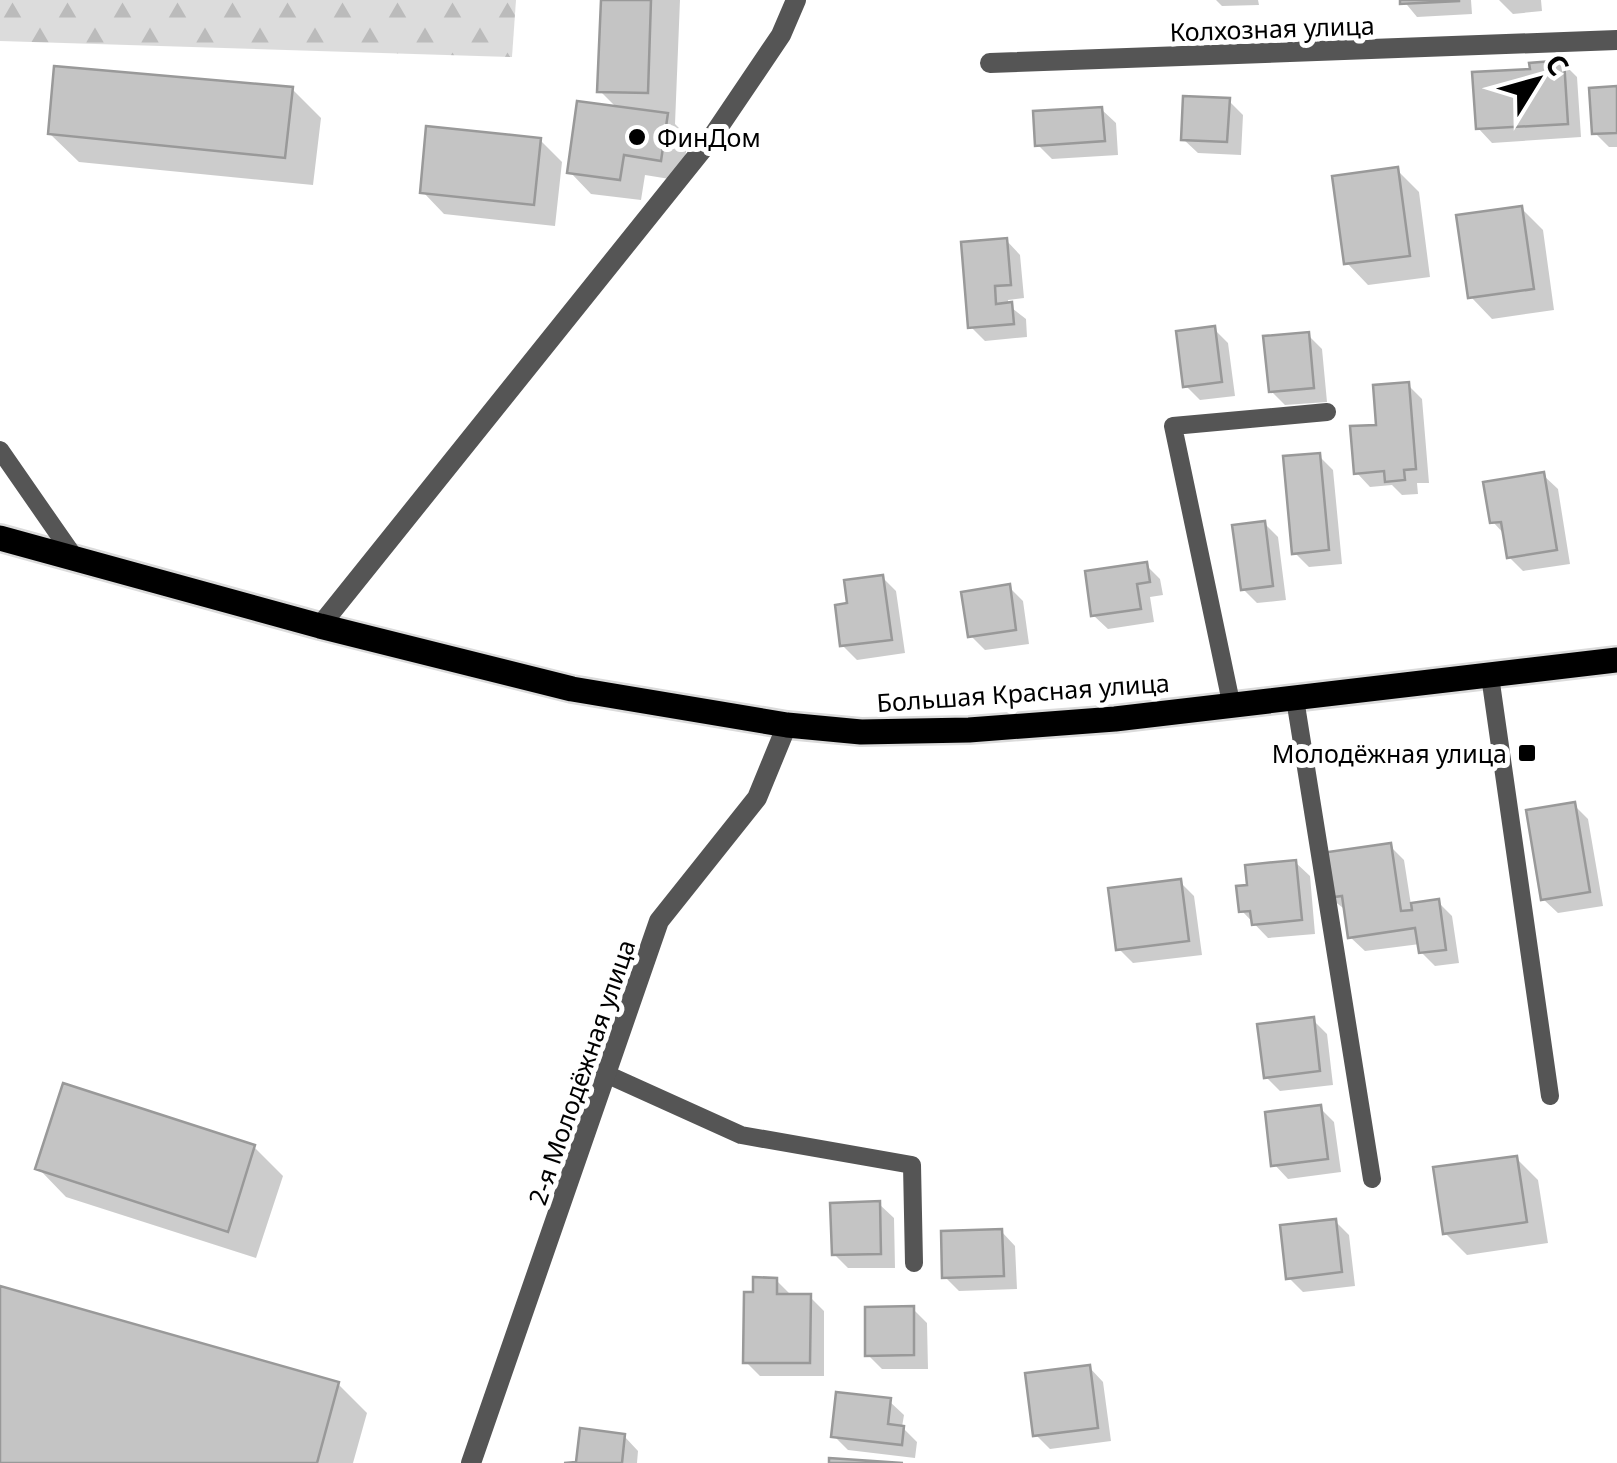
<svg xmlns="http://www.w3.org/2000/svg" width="1617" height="1463" font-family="'Noto Sans',sans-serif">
<defs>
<pattern id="forest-firs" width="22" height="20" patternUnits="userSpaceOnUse" patternTransform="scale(2.5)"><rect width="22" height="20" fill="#dcdcdc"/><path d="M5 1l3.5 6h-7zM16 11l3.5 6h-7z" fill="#bbb"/></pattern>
</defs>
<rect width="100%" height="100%" fill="#fff"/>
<path fill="url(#forest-firs)" d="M 0,0 L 516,0 L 512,57 L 0,41 Z"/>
<path fill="#0003" d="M 604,0 L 680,0 L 675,124 L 688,137 L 682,181 L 645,175 L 641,200 L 591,194 L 570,172 L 618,109 L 600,91 Z
M 1216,0 L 1258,0 L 1259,5 L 1222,6 Z
M 1403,0 L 1471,0 L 1472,14 L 1417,17 Z
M 1499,0 L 1541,0 L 1542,11 L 1513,14 Z
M 1563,63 L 1577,77 L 1581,137 L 1492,143 L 1478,128 L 1533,71 Z
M 1617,88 L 1617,147 L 1609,147 L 1595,133 Z
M 292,89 L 321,118 L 313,185 L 79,162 L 50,134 Z
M 1228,100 L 1243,115 L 1241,155 L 1198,153 L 1183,139 Z
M 1101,109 L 1116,123 L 1118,155 L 1052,159 L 1038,145 Z
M 540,140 L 562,162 L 555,226 L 444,214 L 423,192 Z
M 1397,170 L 1419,192 L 1430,277 L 1368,285 L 1347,263 Z
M 1521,208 L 1543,230 L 1554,310 L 1492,319 L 1471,297 Z
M 1006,240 L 1020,255 L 1024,298 L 1008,300 L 1008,305 L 1026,319 L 1027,337 L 985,341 L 971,327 Z
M 1214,329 L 1228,343 L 1235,396 L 1200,400 L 1186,386 Z
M 1308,335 L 1322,349 L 1327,402 L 1285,405 L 1271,391 Z
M 1408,385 L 1422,399 L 1429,483 L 1417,483 L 1418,494 L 1402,495 L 1392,485 L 1370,487 L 1356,472 L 1379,427 Z
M 1319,456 L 1333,470 L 1342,564 L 1309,567 L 1295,553 Z
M 1543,475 L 1558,489 L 1570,564 L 1523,571 L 1509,557 L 1505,535 L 1493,522 Z
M 1264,523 L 1278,537 L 1286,600 L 1257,603 L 1243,589 Z
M 1146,565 L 1160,579 L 1163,595 L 1150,597 L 1154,622 L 1108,629 L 1093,615 Z
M 882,577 L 896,591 L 905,653 L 857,660 L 842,645 Z
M 1009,587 L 1023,601 L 1029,644 L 985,650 L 971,636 Z
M 1574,805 L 1588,819 L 1603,906 L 1558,913 L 1543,899 Z
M 1390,846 L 1404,860 L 1411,905 L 1438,902 L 1452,916 L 1459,963 L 1435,966 L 1421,952 L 1420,944 L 1365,951 L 1350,937 L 1347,911 L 1329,897 Z
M 1295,862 L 1310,876 L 1315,934 L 1268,938 L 1241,910 L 1250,887 Z
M 1180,882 L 1194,896 L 1202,955 L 1133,963 L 1119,949 Z
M 1313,1020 L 1327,1034 L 1333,1085 L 1280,1091 L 1266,1077 Z
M 1320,1108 L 1334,1122 L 1341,1172 L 1288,1179 L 1274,1164 Z
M 254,1147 L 283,1176 L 256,1258 L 66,1197 L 38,1168 Z
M 1516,1158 L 1538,1180 L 1548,1243 L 1467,1255 L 1445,1233 Z
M 879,1204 L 894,1218 L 895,1268 L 848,1268 L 834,1254 Z
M 1335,1221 L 1349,1235 L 1355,1286 L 1303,1292 L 1289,1278 Z
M 1001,1231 L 1015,1246 L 1017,1289 L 959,1291 L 945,1277 Z
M 776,1280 L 790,1294 L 810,1297 L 824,1311 L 824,1376 L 760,1376 L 746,1362 L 755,1294 Z
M 0,1288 L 338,1384 L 367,1413 L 353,1463 L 0,1463 Z
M 913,1309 L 927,1323 L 928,1369 L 882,1369 L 868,1355 Z
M 1089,1367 L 1103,1382 L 1111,1441 L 1050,1449 L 1036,1435 Z
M 889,1401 L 904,1415 L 902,1427 L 917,1442 L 915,1458 L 848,1450 L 834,1436 Z
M 624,1436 L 638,1451 L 637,1463 L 579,1463 Z"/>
<path fill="#c4c4c4" stroke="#999" stroke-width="2.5" d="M 601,0 L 651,0 L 648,93 L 597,92 Z
M 1400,0 L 1459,0 L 1459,1 L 1400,4 Z
M 1564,60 L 1568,124 L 1476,129 L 1472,72 L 1530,69 L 1529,63 Z
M 54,66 L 293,87 L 285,158 L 48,134 Z
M 1617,86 L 1617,133 L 1592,134 L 1589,88 Z
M 1183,96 L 1230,98 L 1227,142 L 1181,140 Z
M 577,101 L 668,113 L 661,161 L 624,155 L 620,180 L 567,173 Z
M 1102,107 L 1105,141 L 1035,146 L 1033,111 Z
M 426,126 L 541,138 L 534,205 L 420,193 Z
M 1398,167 L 1410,256 L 1344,264 L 1332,176 Z
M 1522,206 L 1534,289 L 1468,298 L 1456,215 Z
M 1007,238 L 1011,285 L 995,286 L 996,304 L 1012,302 L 1014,324 L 968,328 L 961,242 Z
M 1215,326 L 1222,382 L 1183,387 L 1176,331 Z
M 1309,332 L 1314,388 L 1269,392 L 1263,336 Z
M 1409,382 L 1416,469 L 1404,470 L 1405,480 L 1385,482 L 1384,471 L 1354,474 L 1350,426 L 1376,425 L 1373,385 Z
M 1320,453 L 1329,550 L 1292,554 L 1283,456 Z
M 1544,472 L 1557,550 L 1507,558 L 1501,522 L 1490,523 L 1483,482 Z
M 1265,521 L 1273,586 L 1241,590 L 1232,525 Z
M 1147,562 L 1150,582 L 1137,584 L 1141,609 L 1091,616 L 1085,571 Z
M 883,575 L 892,640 L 840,646 L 835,605 L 847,603 L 844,580 Z
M 1010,584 L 1016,630 L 968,637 L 961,592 Z
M 1575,802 L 1590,892 L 1541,900 L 1526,810 Z
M 1391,843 L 1401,911 L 1412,910 L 1411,903 L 1439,899 L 1446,950 L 1419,953 L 1415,928 L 1348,938 L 1342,896 L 1327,898 L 1321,853 Z
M 1296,860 L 1302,920 L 1252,925 L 1250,911 L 1239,912 L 1236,886 L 1247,885 L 1245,865 Z
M 1181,879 L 1189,941 L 1116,950 L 1108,888 Z
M 1314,1017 L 1320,1071 L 1264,1078 L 1257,1024 Z
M 63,1083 L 255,1145 L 228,1232 L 35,1169 Z
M 1321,1105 L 1328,1159 L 1271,1166 L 1265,1112 Z
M 1517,1156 L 1527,1222 L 1443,1234 L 1433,1167 Z
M 880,1201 L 881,1254 L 832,1255 L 830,1203 Z
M 1336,1219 L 1342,1272 L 1286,1279 L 1280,1225 Z
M 1002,1229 L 1004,1276 L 942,1278 L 941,1231 Z
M 753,1277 L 777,1278 L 777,1294 L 811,1294 L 810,1363 L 743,1363 L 744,1292 L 753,1292 Z
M 0,1286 L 339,1382 L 317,1463 L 0,1463 Z
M 914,1306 L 914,1355 L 865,1356 L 865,1307 Z
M 1090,1365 L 1098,1428 L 1033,1436 L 1025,1373 Z
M 836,1392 L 891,1398 L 888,1424 L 904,1426 L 902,1445 L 831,1437 Z
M 580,1428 L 625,1434 L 622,1463 L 564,1463 L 576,1462 Z
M 829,1458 L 903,1463 L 829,1463 Z"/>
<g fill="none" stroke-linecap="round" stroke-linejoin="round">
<defs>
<path id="primary" d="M 0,538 L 320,626 L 572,689 L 787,725 L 861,732 L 969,730 L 1115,719 L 1617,660"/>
</defs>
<use href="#primary" stroke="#dbdbdb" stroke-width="30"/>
<path stroke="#555" stroke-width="18" d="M 0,450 L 75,558
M 1490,676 L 1550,1096
M 1295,699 L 1372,1179
M 1232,707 L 1173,426 L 1327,412
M 606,1074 L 741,1135 L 912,1165 L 914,1263"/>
<path stroke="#555" stroke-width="20" d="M 990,63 L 1617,40
M 320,626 L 710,140 L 781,35 L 796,0
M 471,1463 L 659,921 L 757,798 L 787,725"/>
<use href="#primary" stroke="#000" stroke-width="25"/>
</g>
<g fill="#000" stroke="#fff" stroke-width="4">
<circle cx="637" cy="137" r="10"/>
<rect x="1517" y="743" width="20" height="20" rx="5"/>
</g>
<g text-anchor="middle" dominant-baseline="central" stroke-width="10" stroke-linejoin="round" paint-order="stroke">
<g font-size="25" fill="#000" stroke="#fff">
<text transform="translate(1272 28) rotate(-2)">Колхозная улица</text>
<text transform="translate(1023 692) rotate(-4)">Большая Красная улица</text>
<text transform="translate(581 1072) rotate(-71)">2-я Молодёжная улица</text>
</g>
<g font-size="25" fill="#000" stroke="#fff" text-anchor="start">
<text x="657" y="137">ФинДом</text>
<text x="1507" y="753" text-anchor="end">Молодёжная улица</text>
</g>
</g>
<g transform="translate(1537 80) rotate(53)" stroke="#ffffff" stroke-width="8" paint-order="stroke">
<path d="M0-8L18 38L0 25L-18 38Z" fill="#000000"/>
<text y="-15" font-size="28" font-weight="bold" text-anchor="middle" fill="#000000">С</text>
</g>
</svg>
